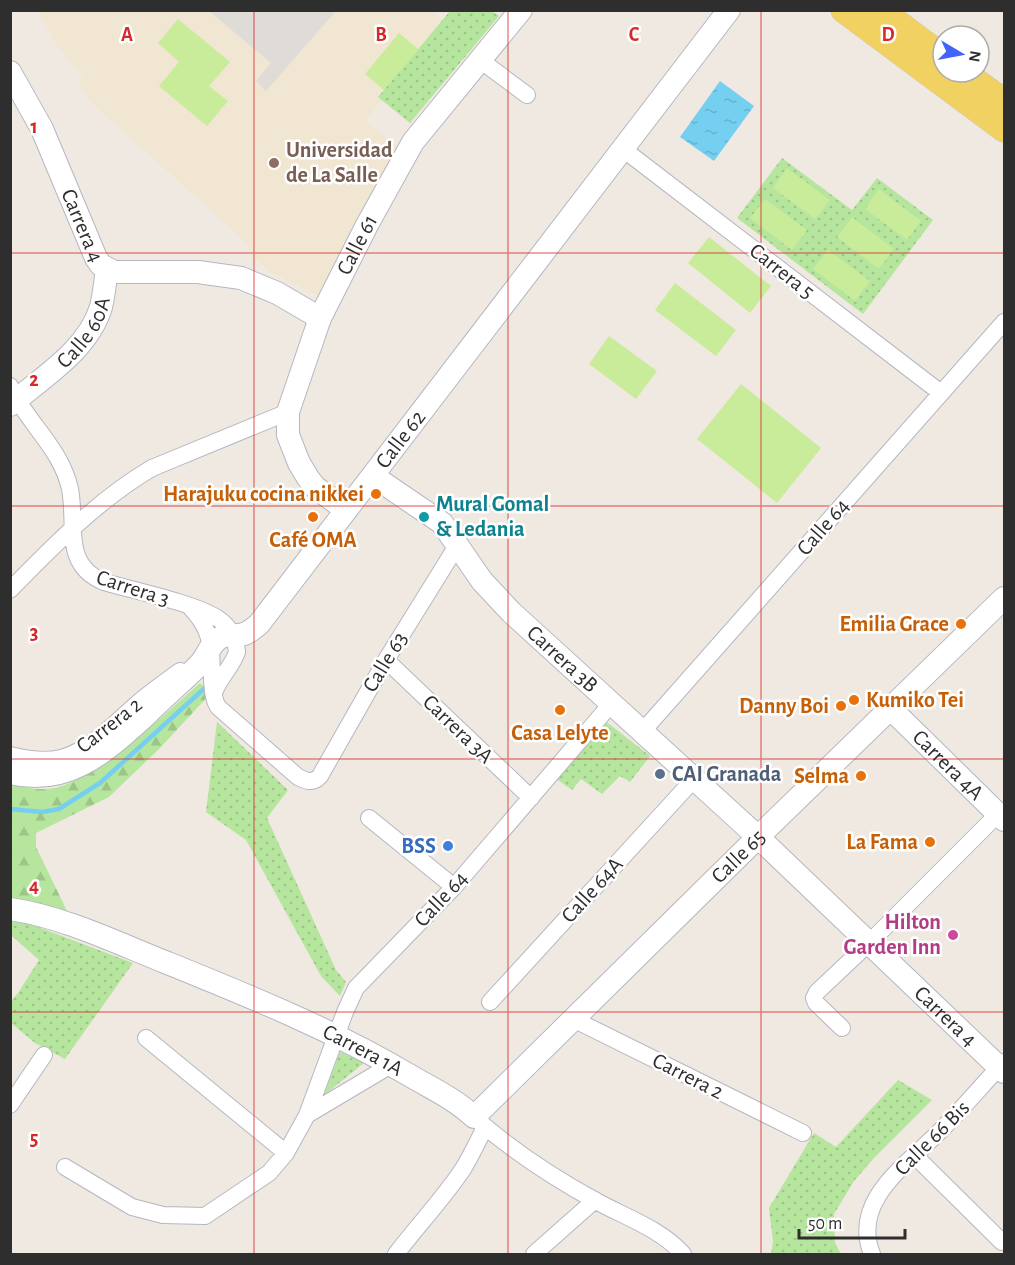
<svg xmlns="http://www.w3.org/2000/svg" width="1015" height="1265" font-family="'Alegreya Sans',sans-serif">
<defs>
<pattern id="grass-dots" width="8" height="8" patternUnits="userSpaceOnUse" patternTransform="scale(1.5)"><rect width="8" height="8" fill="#b6e59e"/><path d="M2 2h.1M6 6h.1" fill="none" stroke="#9dc588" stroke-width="1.8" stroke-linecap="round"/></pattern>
<pattern id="forest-firs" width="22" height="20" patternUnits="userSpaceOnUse" patternTransform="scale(1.5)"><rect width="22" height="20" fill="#b6e59e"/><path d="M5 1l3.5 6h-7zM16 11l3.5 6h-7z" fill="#9dc588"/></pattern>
<pattern id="water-ripples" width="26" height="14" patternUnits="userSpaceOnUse" patternTransform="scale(1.5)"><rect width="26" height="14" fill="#75cff0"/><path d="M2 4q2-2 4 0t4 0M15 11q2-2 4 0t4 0" fill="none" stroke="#66b2ce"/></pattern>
</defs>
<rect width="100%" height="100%" fill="#efe9e1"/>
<path fill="#f0e6d1" d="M 432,10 L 442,19 L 378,96 L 382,100 L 365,121 L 400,148 L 325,299 L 272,273 L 260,263 L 253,256 L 246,242 L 93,104 L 78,81 L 83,76 L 57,46 L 38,11 Z"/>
<path fill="url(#grass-dots)" d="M 450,11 L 492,11 L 499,16 L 410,123 L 378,97 Z
M 782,158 L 852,210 L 877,178 L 933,220 L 863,314 L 737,218 Z
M 604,720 L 650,756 L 630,782 L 620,776 L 602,794 L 581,779 L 572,790 L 552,776 Z
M 217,722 L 288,790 L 267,818 L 336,970 L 346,982 L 340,996 L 321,976 L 246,840 L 206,812 Z
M 17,919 L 133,963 L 65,1059 L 35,1043 L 11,1023 L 11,1001 L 18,993 L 39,960 L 11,935 L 11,923 Z
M 340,1052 L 364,1063 L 324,1095 Z
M 898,1080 L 932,1100 L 874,1158 L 854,1181 L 834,1214 L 835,1243 L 841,1254 L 771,1254 L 773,1241 L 769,1208 L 814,1133 L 836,1147 Z"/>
<path fill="url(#forest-firs)" d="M 200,683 L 211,693 L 159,749 L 109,797 L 36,833 L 36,847 L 68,913 L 11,899 L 11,785 C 22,786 35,790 47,789 C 88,788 168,711 200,683 Z"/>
<path fill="#c9ec9a" d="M 178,19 L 230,62 L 209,86 L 228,101 L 207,126 L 159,86 L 179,62 L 158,43 Z
M 399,33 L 418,49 L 384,90 L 365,74 Z
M 787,168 L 830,200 L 815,219 L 773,188 Z
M 879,189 L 921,221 L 907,240 L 865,209 Z
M 765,199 L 807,230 L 792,250 L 750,218 Z
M 852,217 L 894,249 L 879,269 L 837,237 Z
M 709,237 L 771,286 L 750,313 L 688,263 Z
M 828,250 L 870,281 L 855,301 L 813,269 Z
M 675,283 L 736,330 L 716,356 L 655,310 Z
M 609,336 L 657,371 L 636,399 L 589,364 Z
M 741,384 L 821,448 L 777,503 L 697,439 Z"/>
<path fill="#dfdcd8" d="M 209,11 L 336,11 L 266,91 L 256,81 L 271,63 Z"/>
<path fill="url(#water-ripples)" d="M 720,81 L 754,106 L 714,161 L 680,137 Z"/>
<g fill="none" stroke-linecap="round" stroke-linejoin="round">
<path stroke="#75cff0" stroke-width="4.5" d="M 10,809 L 42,812 L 59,809 L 100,783 L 207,686"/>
<defs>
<path id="street" d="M 480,60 L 527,95
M 623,149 L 941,393
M 10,386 C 27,423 61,448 70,489 C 77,525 62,565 104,582 C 132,590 199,604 220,620 C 230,627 236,640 237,652 C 232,667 219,678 214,693
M 10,590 C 53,546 99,499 152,468 L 288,412
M 190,607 C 214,632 211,648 212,680 C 213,690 213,699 218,707 L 298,777 C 306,781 313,784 320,776 L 386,660 L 458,544
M 386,660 L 531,798
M 642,732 L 1004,322
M 10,755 C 26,759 45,762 61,758 C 91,750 116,722 139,702 C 152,691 166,681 180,671
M 369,818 L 454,887
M 490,1002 L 694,779
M 573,1019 L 803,1133
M 842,1028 L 816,1003 L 814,998 L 817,992 L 869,943 L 998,814
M 146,1038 L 286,1153
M 10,1105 L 44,1055
M 307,1115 L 391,1065
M 474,1117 C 511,1150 552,1177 596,1201 C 625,1217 661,1229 683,1254
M 914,1155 L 1002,1242
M 65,1167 L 132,1207 L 163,1215 L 205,1216 L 269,1173 L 286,1153 L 307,1115 L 345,1012 L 356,988 L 454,887 L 611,704
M 396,1254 C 418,1225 443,1199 463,1169 C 471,1156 478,1141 485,1127
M 534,1254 L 595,1200
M 872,1254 C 850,1200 909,1163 941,1130 C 963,1108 983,1084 1004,1062"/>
<g id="secondary">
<path id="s1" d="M 10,72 L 42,129 L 96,258 L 101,265 L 114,272 L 198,272 L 241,278 L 277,293 L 320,318"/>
<path id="s2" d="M 10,405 C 43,377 88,350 101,307 C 104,295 105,282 107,270"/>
<path id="s3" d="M 373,476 L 442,523 L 482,581 L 511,612 L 758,837 L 1004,1072"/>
<path id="s4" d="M 346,510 L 315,487 L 308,478 L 299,463 L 288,435 L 288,412 L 320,318 L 367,225 L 413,142 L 521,10"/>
<path id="s5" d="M 891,709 L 1004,820"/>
<path id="s6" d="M 10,773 C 69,787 106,751 146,715 C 163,698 182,682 199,665 C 207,657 209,646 218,639 C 226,633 235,637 244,634 C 250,632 254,628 259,624 L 729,10"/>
<path id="s7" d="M 10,909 C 64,917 115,942 165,962 C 249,996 331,1029 409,1075 C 431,1088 455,1099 474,1117 L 758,837 L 1004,598"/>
</g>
<path id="primary" d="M 844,10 L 1004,129
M 880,10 L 943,57
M 963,72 L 1004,102"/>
</defs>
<use href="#street" stroke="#b4b7c1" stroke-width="18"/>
<use href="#secondary" stroke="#b4b7c1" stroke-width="24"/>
<use href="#primary" stroke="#c9c9c9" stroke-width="27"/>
<use href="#street" stroke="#fff" stroke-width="16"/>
<use href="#secondary" stroke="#fff" stroke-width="22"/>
<use href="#primary" stroke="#f2d163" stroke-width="26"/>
</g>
<path fill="none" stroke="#d62828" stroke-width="1.5" stroke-opacity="0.55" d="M 254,10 L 254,1254M 508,10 L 508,1254M 761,10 L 761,1254M 10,253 L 1004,253M 10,506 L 1004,506M 10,759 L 1004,759M 10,1012 L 1004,1012"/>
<circle fill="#8d6e63" stroke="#fff" stroke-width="2" cx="274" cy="163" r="6"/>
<g fill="#e8710a" stroke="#fff" stroke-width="2">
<circle cx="376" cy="494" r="6"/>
<circle cx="313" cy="517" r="6"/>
<circle cx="961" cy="624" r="6"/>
<circle cx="854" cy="700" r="6"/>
<circle cx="841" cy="706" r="6"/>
<circle cx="560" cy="710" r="6"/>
<circle cx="861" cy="776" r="6"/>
<circle cx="930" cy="842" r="6"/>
</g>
<circle fill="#0f9aa8" stroke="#fff" stroke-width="2" cx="424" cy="517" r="6"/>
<circle fill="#5c6f8a" stroke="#fff" stroke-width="2" cx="660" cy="774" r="6"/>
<circle fill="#3f7fe0" stroke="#fff" stroke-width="2" cx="448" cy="846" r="6"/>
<circle fill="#d1479c" stroke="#fff" stroke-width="2" cx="953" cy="935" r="6"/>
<g text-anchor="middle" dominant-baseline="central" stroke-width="5" stroke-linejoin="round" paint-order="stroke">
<g font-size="22" font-weight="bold" fill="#785e54" stroke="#fff" text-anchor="start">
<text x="286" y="150">Universidad<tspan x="286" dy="25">de La Salle</tspan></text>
</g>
<g font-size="22" fill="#2e2e2e" stroke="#fff">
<text stroke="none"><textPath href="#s1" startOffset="170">Carrera 4</textPath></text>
<text stroke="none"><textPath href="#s4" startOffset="302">Calle 61</textPath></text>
<text transform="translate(782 271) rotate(38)">Carrera 5</text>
<text stroke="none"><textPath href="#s2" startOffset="105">Calle 60A</textPath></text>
<text stroke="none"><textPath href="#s6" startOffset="538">Calle 62</textPath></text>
<text transform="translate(823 527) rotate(-49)">Calle 64</text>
<text transform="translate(133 588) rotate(18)">Carrera 3</text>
<text stroke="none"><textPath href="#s3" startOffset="266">Carrera 3B</textPath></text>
<text transform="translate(385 662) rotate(-59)">Calle 63</text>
<text transform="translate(109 725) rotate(-38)">Carrera 2</text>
<text transform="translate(458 729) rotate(44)">Carrera 3A</text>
<text stroke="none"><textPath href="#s5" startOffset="80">Carrera 4A</textPath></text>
<text stroke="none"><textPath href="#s7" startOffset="882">Calle 65</textPath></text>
<text transform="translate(592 890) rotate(-48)">Calle 64A</text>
<text transform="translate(441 899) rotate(-47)">Calle 64</text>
<text stroke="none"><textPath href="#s3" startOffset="790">Carrera 4</textPath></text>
<text stroke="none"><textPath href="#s7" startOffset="381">Carrera 1A</textPath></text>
<text transform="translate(688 1076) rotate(27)">Carrera 2</text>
<text transform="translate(932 1138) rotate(-45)">Calle 66 Bis</text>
</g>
<g font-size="22" font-weight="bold" fill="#c56008" stroke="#fff" text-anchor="end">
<text x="364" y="494">Harajuku cocina nikkei</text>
<text x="313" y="540" text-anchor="middle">Café OMA</text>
<text x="949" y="624">Emilia Grace</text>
<text x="866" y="700" text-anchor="start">Kumiko Tei</text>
<text x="829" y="706">Danny Boi</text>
<text x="560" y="733" text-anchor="middle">Casa Lelyte</text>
<text x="849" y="776">Selma</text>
<text x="918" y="842">La Fama</text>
</g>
<g font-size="22" font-weight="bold" fill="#0d838f" stroke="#fff" text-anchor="start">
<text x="436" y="504">Mural Gomal<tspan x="436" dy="25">&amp; Ledania</tspan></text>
</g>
<g font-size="22" font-weight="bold" fill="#4e5e75" stroke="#fff" text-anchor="start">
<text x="672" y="774">CAI Granada</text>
</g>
<g font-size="22" font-weight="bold" fill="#366cbe" stroke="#fff" text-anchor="end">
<text x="436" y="846">BSS</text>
</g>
<g font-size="22" font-weight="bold" fill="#b23c85" stroke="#fff" text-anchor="end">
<text x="941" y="922">Hilton<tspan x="941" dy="25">Garden Inn</tspan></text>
</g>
</g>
<g font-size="20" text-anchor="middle" font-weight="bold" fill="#d62828" stroke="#fff" stroke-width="5" stroke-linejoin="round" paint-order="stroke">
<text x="127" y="41">A</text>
<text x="381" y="41">B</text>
<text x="634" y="41">C</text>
<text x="888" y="41">D</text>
<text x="34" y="133">1</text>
<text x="34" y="386">2</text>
<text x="34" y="639">3</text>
<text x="34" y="892">4</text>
<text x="34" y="1145">5</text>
</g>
<rect width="1015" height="1265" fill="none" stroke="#2e2e2e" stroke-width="24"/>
<g transform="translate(961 54) rotate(100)"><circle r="28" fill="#ffffff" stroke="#ababab" stroke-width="1.5"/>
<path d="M0-4.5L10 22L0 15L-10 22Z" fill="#4264fb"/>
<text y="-9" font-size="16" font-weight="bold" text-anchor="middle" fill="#2e2e2e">N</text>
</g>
<path d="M799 1229v9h106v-9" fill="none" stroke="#2e2e2e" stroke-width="3"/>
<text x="808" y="1229" font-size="18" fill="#2e2e2e" stroke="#ffffff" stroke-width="4.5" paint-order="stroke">50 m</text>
</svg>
